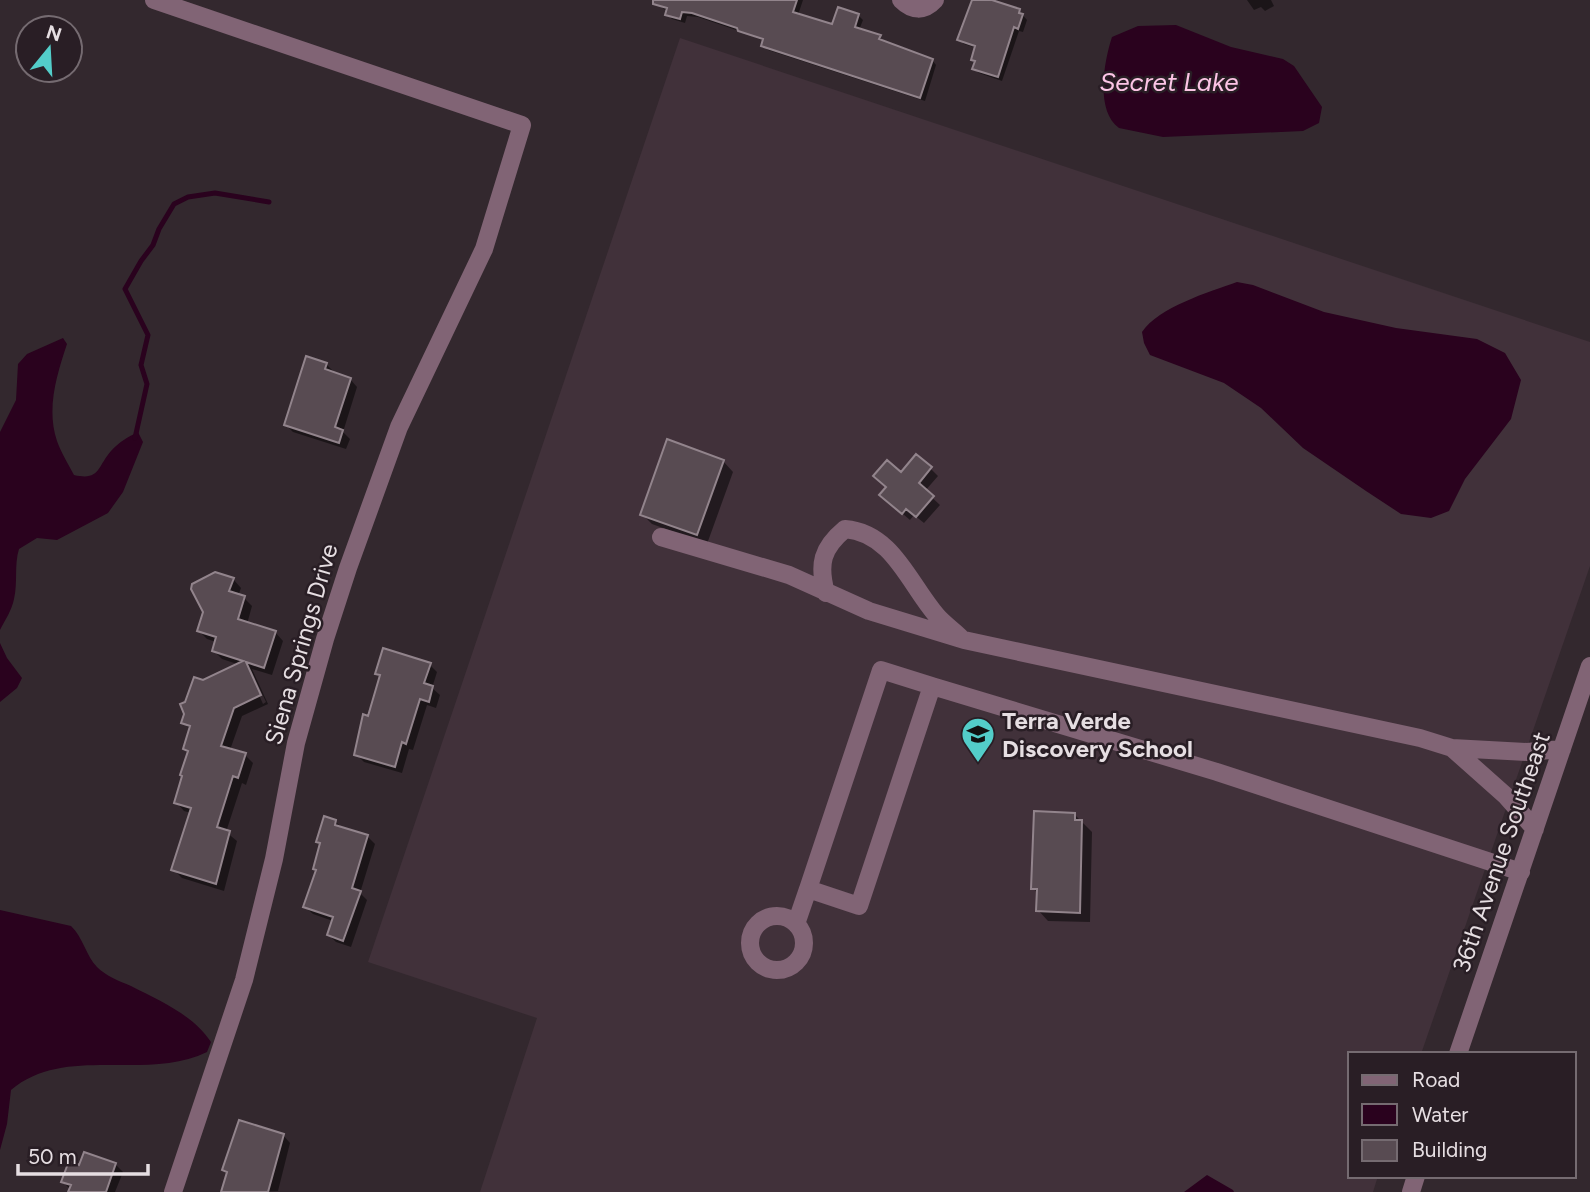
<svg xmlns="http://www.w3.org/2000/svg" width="1590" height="1192" font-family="Figtree,sans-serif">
<rect width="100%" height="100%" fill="#33282e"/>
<path fill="#41313a" d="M 680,38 L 1590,342 L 1590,566 L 1421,1054 L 1350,1054 L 1350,1176 L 1378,1176 L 1373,1192 L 480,1192 L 537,1018 L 368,962 Z"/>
<path fill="#2a021e" d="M 1176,25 L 1231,47 L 1283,59 L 1294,66 L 1322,107 L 1319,123 L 1303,131 L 1163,137 L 1119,128 C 1095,111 1104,61 1112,37 L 1138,26 Z
M 1237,282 L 1253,285 L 1324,312 L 1396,328 L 1477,339 L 1505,353 L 1521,380 L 1511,419 L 1465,479 L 1449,511 L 1431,518 L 1401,514 L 1366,491 L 1303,448 L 1261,408 L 1224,383 L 1150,355 L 1144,343 L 1142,332 C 1159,307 1209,292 1237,282 Z
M 63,338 L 67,344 C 57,374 46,409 57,441 C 61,452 68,464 74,475 C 100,481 97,467 111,451 C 119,442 128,437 138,432 L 143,442 L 123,492 L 108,513 L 57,540 L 37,538 L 19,549 C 14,565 18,582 14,599 C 12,610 5,620 0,630 L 0,432 L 16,400 L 18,364 L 27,354 Z
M 0,643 L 7,658 L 22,678 L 17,688 L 0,702 Z
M 0,910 L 71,926 C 83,937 86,956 97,967 C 106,976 119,981 131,986 C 160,1001 192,1014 211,1042 L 207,1052 C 146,1082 65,1044 11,1090 L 7,1124 L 0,1150 Z
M 1207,1175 L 1233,1190 L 1234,1192 L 1184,1192 Z"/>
<path fill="#0007" fill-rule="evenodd" d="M 662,0 L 803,0 L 798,15 L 833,27 L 858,15 L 863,20 L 859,30 L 880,37 L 884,41 L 932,60 L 936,65 L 925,101 L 768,50 L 763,46 L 764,41 L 742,32 L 698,17 L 687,16 L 685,23 L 672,19 L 667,14 L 668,12 L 660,6 Z
M 974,0 L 986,0 L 1019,11 L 1027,20 L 1023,32 L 1019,31 L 1002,81 L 979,73 L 974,69 L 976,63 L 973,59 L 976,48 L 964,44 L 959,39 Z
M 1247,0 L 1271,0 L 1274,6 L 1265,11 L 1261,7 L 1254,10 Z
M 326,364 L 334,372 L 333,374 L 350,379 L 357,387 L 343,432 L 350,439 L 346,449 L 293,432 L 286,425 Z
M 723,461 L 733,472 L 707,544 L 652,524 L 642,514 Z
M 931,469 L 938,476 L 925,491 L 940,505 L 924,523 L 914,515 L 910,520 L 889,502 Z
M 233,579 L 241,588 L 238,596 L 244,598 L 252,606 L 247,624 L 275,632 L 283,641 L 272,675 L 252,669 L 268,704 L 242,716 L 230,750 L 245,755 L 253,763 L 246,785 L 242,783 L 226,832 L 237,841 L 224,891 L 182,878 L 173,869 L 191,813 L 184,811 L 176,802 L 189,753 L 185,748 L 191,730 L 183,723 L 186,703 L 203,682 L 240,665 L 222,659 L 214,651 L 216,642 L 207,639 L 199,631 ZM 248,670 L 251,670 L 266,702 L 263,704 Z
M 430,665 L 437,672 L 432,688 L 440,695 L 436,708 L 427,705 L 413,750 L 409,749 L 402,773 L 364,762 L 356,754 L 382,678 L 377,673 Z
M 1074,814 L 1092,832 L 1090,922 L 1048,921 L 1038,910 L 1038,894 L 1033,888 Z
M 335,821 L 343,829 L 367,836 L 375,844 L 360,893 L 367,900 L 351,947 L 336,942 L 329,935 L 333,921 L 313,914 L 305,907 L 318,872 L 315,869 L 322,845 L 318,841 Z
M 283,1135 L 290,1143 L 278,1191 L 223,1192 L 228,1174 L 224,1170 Z
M 115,1164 L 123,1172 L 115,1192 L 70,1192 L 71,1190 L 63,1182 L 80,1167 Z"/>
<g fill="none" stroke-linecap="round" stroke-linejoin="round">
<path stroke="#2a021e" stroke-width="5" d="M 135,438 L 147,384 L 141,365 L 148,335 L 125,289 L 141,261 L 153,245 L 159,229 L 174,204 L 188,197 L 215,193 L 269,202"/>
</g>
<path fill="#584b52" stroke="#92848c" stroke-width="2" d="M 653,0 L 797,0 L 793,12 L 832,24 L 838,7 L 859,14 L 855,27 L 881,35 L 879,39 L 933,59 L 920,98 L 761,46 L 763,39 L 738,31 L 737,28 L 692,13 L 682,12 L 680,19 L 665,15 L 667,8 L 653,4 Z
M 972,0 L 992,0 L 1020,9 L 1019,13 L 1023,14 L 1018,29 L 1014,27 L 998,77 L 972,69 L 975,61 L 971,60 L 975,46 L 957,40 Z
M 306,356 L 327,363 L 325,369 L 351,378 L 335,427 L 343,430 L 339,443 L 284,425 Z
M 667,439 L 724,460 L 697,535 L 640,515 Z
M 916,454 L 932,467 L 919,483 L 934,496 L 916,517 L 906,509 L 902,514 L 879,495 L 886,487 L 873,476 L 887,460 L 901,472 Z
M 215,572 L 234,578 L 229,591 L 245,596 L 238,619 L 276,631 L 264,668 L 246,662 L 261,695 L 234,708 L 221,746 L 246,753 L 238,778 L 233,776 L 217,827 L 230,831 L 216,884 L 171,870 L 191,808 L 174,803 L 182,776 L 180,775 L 188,751 L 183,749 L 190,726 L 181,723 L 184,714 L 180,704 L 185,702 L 194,677 L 203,680 L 243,661 L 212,651 L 216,637 L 197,631 L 203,612 L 191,589 L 192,584 Z
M 383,648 L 431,663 L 424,683 L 433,686 L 429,702 L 420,699 L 406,744 L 402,742 L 395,767 L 354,755 L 363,714 L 368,716 L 380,675 L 375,674 Z
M 1034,811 L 1075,813 L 1075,820 L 1082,820 L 1080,913 L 1036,911 L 1037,889 L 1031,889 Z
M 324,816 L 336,820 L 335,825 L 368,835 L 352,888 L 361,891 L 343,941 L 327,935 L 333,917 L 303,907 L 316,870 L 313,869 L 320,843 L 316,842 Z
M 239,1120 L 284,1134 L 268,1192 L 221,1192 L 227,1172 L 222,1170 Z
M 84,1152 L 116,1163 L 106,1192 L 68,1192 L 71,1185 L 61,1182 L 69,1161 L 79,1165 Z"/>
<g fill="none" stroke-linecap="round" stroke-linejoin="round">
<path stroke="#816475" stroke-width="18" d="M 154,0 L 522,125 L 484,249 L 399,427 L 348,568 L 325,639 L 296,743 L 274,859 L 244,980 L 173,1192
M 901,0 C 912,11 924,12 935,0
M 661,537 L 789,575 L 869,611 L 964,640 L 1420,738 L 1452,748 L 1527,752 L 1562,749
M 826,593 C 818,564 822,548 845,529 C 893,533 909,584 937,616 C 944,624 953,630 961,638
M 932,686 L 881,670 L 808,889 L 859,906 L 932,686 L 1217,772 L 1521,872
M 1452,748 L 1506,796 L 1535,829
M750 943a27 27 0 1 1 54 0a27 27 0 1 1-54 0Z
M 796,924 L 808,889
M 1458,1054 L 1590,666
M 1411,1192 L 1416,1176"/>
</g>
<defs>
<symbol id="school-pin" viewBox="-11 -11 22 30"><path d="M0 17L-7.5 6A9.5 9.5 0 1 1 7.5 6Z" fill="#53cdc9" stroke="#291e25"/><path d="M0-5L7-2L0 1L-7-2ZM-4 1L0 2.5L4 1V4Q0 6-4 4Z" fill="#111"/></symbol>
</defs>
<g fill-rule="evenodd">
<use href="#school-pin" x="959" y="715" width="38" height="52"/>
</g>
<g text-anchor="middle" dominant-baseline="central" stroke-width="5" stroke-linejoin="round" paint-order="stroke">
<g font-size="24" fill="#e6dee2" stroke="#291e25">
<text transform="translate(301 644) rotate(-74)">Siena Springs Drive</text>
<text transform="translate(1501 852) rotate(-71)">36th Avenue Southeast</text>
</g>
<g font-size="24" font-weight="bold" fill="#e6dee2" stroke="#291e25" text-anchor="start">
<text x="1002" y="720">Terra Verde<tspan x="1002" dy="28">Discovery School</tspan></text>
</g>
<g font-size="26" font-style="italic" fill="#fcc4e5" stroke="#291e25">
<text x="1169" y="82">Secret Lake</text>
</g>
</g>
<rect x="1348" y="1052" width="228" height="126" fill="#291e25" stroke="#756b71" stroke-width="2"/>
<rect x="1362" y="1075" width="35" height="10" fill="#816475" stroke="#756b71" stroke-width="2"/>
<text x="1412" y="1087" font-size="21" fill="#e6dee2">Road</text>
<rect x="1362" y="1104" width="35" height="21" fill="#2a021e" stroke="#756b71" stroke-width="2"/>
<text x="1412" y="1122" font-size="21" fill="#e6dee2">Water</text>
<rect x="1362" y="1140" width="35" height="21" fill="#584b52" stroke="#756b71" stroke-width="2"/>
<text x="1412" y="1157" font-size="21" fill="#e6dee2">Building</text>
<g transform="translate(49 49) rotate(18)"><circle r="33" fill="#291e25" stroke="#756b71" stroke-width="2"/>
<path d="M0-5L12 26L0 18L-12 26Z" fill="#53cdc9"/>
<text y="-10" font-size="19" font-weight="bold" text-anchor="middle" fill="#e6dee2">N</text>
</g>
<path d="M18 1164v10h130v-10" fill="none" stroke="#e6dee2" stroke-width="3.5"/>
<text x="28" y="1164" font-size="21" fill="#e6dee2" stroke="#291e25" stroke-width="5" paint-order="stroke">50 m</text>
</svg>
